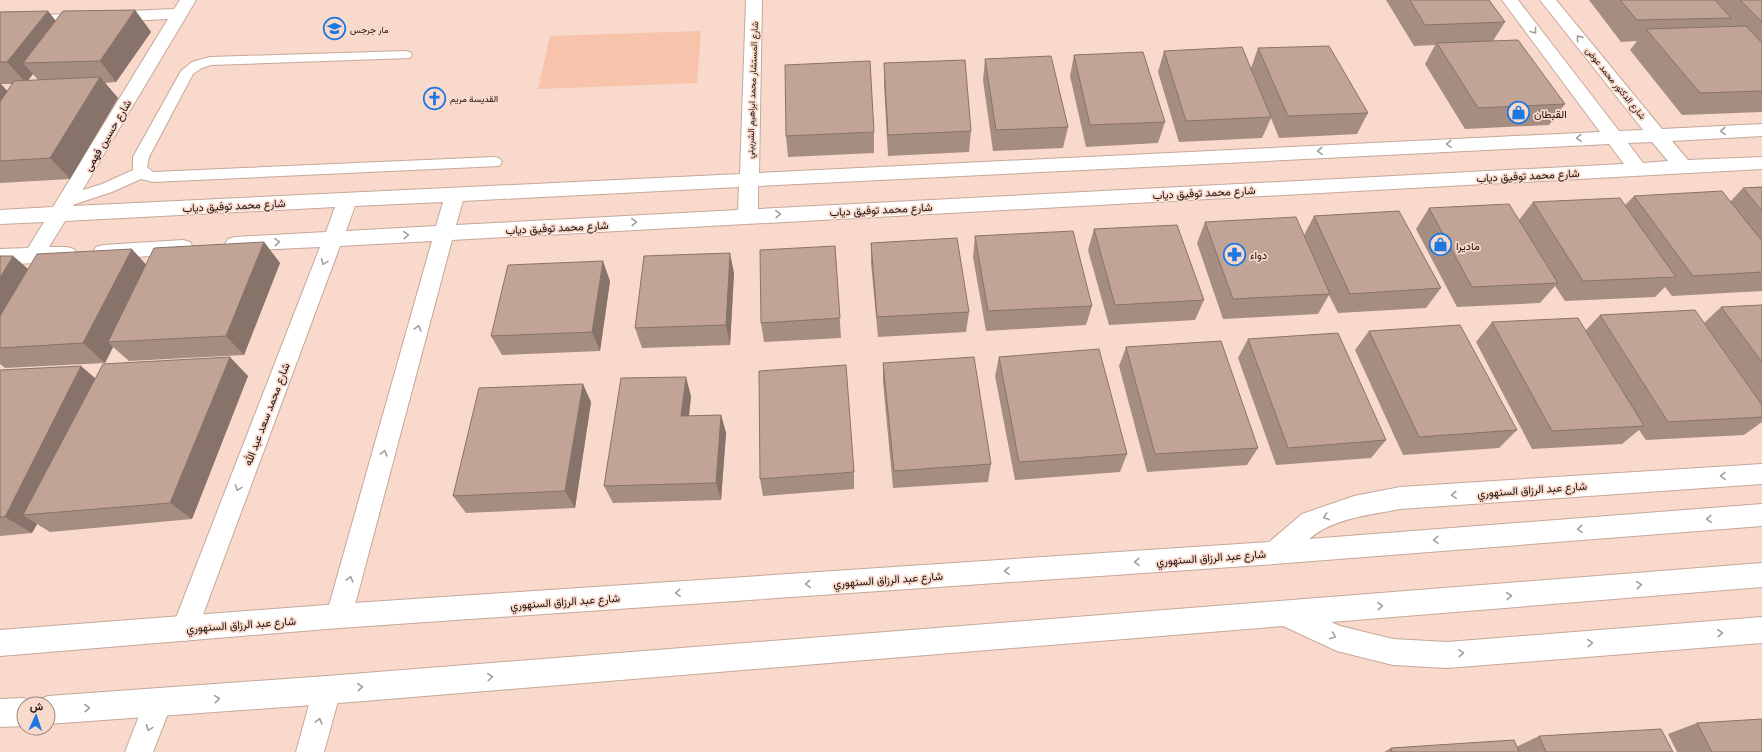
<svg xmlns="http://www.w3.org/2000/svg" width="1762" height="752" font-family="'Noto Sans',Vazirmatn,sans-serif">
<rect width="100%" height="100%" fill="#f8d9cb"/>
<path fill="#f7c3ab" d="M 701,31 L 697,83 L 538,89 L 550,36 Z"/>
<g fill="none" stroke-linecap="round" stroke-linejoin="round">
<defs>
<path id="lane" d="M 405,51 L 410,52 L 412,55 L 410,58 L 211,65 L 202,68 L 193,74 L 149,157 L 147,167 L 153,172 L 494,157 L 499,158 L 502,162 L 499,166 L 153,182 L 141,179 L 112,192 L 66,207 L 60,205 L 58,201 L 60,197 L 102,184 L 133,170 L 133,157 L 181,71 L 192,62 L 210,57 Z"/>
<path id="street" d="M 180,0 L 196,0 L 73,206 L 740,174 L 746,0 L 762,0 L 759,173 L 1600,132 L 1502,0 L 1518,0 L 1619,131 L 1643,130 L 1540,0 L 1556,0 L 1662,129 L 1762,124 L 1762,136 L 1672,141 L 1688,160 L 1762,157 L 1762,169 L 452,240 L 352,616 L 348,625 L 339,628 L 330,625 L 326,616 L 432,241 L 340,246 L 198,628 L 194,637 L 185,641 L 176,637 L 172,628 L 320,247 L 235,251 L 228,249 L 225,244 L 228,239 L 235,237 L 326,232 L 335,207 L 65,221 L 49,247 L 67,247 L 74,249 L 77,254 L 74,259 L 67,261 L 0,265 L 0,249 L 28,248 L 44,222 L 0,224 L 0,210 L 53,207 L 168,19 L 0,27 L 0,17 L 174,9 ZM 1652,142 L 1668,161 L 1643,163 L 1628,143 ZM 1609,144 L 1624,164 L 758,209 L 758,186 ZM 739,187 L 738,210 L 456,225 L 463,201 ZM 443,202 L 436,226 L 346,231 L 355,206 Z
M 183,240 L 190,242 L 193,247 L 190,252 L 183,254 L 103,259 L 96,257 L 93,252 L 96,247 L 103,245 Z
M 327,676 L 337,680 L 341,690 L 324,752 L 296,752 L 313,690 L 317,680 Z
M 158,689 L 168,693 L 172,703 L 153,752 L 125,752 L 148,693 Z"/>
<path id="secondary" d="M 1762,464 L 1762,484 L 1400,509 C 1370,515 1333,518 1309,539 L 1762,504 L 1762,526 L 1274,564 L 339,628 L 0,656 L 0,630 L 339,604 L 1269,542 L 1302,514 L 1354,496 L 1400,487 Z
M 1762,563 L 1762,587 L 1331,622 L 1340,626 L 1393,639 L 1447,642 L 1762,617 L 1762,643 L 1447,668 L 1393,665 L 1337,651 L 1283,626 L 327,704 L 48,724 L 48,704 L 37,704 L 38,700 L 48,696 L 327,676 Z
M 24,698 L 34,704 L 24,704 L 24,726 L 0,727 L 0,699 Z"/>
</defs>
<use href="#lane" stroke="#c5a89a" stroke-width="2"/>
<use href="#street" stroke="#c5a89a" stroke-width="2"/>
<use href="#secondary" stroke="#c5a89a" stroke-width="2"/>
<use href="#lane" fill="#fff" fill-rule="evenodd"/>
<use href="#street" fill="#fff" fill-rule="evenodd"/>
<use href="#secondary" fill="#fff" fill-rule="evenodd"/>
</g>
<path fill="#a68d81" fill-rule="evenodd" d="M 1386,0 L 1489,0 L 1505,22 L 1493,41 L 1565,104 L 1549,125 L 1465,129 L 1425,64 L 1435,45 L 1414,46 Z
M 1589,0 L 1762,0 L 1762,112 L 1682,115 L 1630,50 L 1637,41 L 1621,42 Z
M 135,10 L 151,32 L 116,82 L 105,83 L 118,98 L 70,179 L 0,183 L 0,12 L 56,21 ZM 33,74 L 38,80 L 28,80 ZM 1,84 L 12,84 L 7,91 Z
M 1258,48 L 1368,113 L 1357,134 L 1279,138 L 1271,118 L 1262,138 L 1179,142 L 1158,72 L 1164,51 L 1251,68 Z
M 1074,55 L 1165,122 L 1158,143 L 1086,147 L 1070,76 Z
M 985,59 L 1068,127 L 1063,148 L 993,151 L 983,80 Z
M 884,63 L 971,131 L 969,152 L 888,156 L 884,85 Z
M 874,132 L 874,153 L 788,157 L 786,136 Z
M 1762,187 L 1762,291 L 1672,296 L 1665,287 L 1655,297 L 1565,301 L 1555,286 L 1540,303 L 1457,307 L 1416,229 L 1429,208 L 1519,220 L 1533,202 L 1625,205 L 1634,196 L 1730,202 L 1743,188 Z
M 1314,216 L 1441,288 L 1426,308 L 1338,313 L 1329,295 L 1318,314 L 1223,319 L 1197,243 L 1205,222 L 1304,235 Z
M 1094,229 L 1204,300 L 1195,320 L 1109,325 L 1088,250 Z
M 975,236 L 1092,306 L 1086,325 L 986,331 L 973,257 Z
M 264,242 L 280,263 L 244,355 L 129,361 L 113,347 L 105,363 L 5,368 L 0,364 L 0,256 L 13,256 L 28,269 L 146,264 Z
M 871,243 L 969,312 L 966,332 L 878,337 L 871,263 Z
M 835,246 L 841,338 L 764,342 L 761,323 Z
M 734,273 L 730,345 L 642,348 L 635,328 Z
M 610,281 L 600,351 L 502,355 L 491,336 Z
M 1762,305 L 1762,422 L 1744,435 L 1646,440 L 1639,430 L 1622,444 L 1532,449 L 1476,342 L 1492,322 L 1585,331 L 1600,315 L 1704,323 L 1721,307 Z
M 1369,331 L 1517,430 L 1499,448 L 1403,455 L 1355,350 Z
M 1248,339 L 1386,440 L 1371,458 L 1276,465 L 1238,358 Z
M 1126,347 L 1258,448 L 1247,465 L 1147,472 L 1119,366 Z
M 999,357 L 1127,454 L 1120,472 L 1015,480 L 995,376 Z
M 883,363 L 991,464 L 988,482 L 893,488 L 883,382 Z
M 0,370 L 96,379 L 248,376 L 192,519 L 50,532 L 37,524 L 32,533 L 0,536 Z
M 691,396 L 689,416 L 721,415 L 726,433 L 721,500 L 613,503 L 604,486 Z
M 591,402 L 575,508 L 466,513 L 453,496 Z
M 854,472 L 854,489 L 763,496 L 760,479 Z
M 1697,723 L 1762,752 L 1677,752 L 1668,734 Z
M 1539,736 L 1673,752 L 1384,752 L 1391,748 L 1516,747 Z"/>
<path fill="#877369" d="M 135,10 L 151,32 L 116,82 L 100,61 Z
M 48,11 L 65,32 L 23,63 L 33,74 L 26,83 L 7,62 Z
M 100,77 L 118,98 L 70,179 L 50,158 Z
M 0,83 L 18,103 L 0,129 Z
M 264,242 L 280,263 L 244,355 L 226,336 Z
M 132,249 L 151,270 L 108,342 L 113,347 L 105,363 L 83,343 Z
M 730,253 L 734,273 L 730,345 L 726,325 Z
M 13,256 L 36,276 L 0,339 L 0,278 Z
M 603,261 L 610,281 L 600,351 L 592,332 Z
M 230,357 L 248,376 L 192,519 L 170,503 Z
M 81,366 L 103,385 L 23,515 L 37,524 L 32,533 L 5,517 Z
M 686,377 L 691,396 L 687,434 L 681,416 Z
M 583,384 L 591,402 L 575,508 L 565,491 Z
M 721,415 L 726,433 L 721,500 L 716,483 Z"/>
<path fill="#c1a496" stroke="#877369" d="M 1410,0 L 1489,0 L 1505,22 L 1425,25 Z
M 1620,0 L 1715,0 L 1731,18 L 1637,20 Z
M 1740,0 L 1762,0 L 1762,22 Z
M 135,10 L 100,61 L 23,63 L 63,11 Z
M 48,11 L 7,62 L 0,62 L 0,12 Z
M 1746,26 L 1762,43 L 1762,91 L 1700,93 L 1646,29 Z
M 1518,40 L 1565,104 L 1478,108 L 1437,43 Z
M 1329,46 L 1368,113 L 1288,116 L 1258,48 Z
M 1242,47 L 1271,117 L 1186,121 L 1164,51 Z
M 1143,52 L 1165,122 L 1090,125 L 1074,55 Z
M 1051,56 L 1068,127 L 996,130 L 985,59 Z
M 965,60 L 971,131 L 888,135 L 884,63 Z
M 870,61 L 874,132 L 786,136 L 785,65 Z
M 100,77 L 50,158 L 0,161 L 0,102 L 14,81 Z
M 1762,187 L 1762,211 L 1743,188 Z
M 1722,191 L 1762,241 L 1762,272 L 1693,276 L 1634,196 Z
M 1620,198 L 1676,277 L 1583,281 L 1533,202 Z
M 1509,204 L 1558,283 L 1472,287 L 1429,208 Z
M 1399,211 L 1441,288 L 1350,294 L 1314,216 Z
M 1296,217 L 1330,294 L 1233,299 L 1205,222 Z
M 1177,225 L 1204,300 L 1115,305 L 1094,229 Z
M 1073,231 L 1092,306 L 988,311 L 975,236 Z
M 957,238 L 969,312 L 877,317 L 871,243 Z
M 264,242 L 226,336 L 108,342 L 154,248 Z
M 835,246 L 840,318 L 761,323 L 760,250 Z
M 132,249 L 83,343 L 0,348 L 0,316 L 37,254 Z
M 730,253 L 726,325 L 635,328 L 644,256 Z
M 0,256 L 13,256 L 0,278 Z
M 603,261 L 592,332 L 491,336 L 508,265 Z
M 1762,305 L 1762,362 L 1721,307 Z
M 1695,310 L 1762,405 L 1762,417 L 1668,422 L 1600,315 Z
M 1578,318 L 1644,426 L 1552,431 L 1492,322 Z
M 1460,325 L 1517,430 L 1419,437 L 1369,331 Z
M 1338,333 L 1386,440 L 1288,448 L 1248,339 Z
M 1221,341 L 1258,448 L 1155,454 L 1126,347 Z
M 1099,349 L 1127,454 L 1019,462 L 999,357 Z
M 230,357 L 170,503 L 23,515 L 103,364 Z
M 974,357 L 991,464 L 894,471 L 883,363 Z
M 846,365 L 854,472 L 760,479 L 759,371 Z
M 81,366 L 5,517 L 0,517 L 0,370 Z
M 686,377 L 681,416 L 721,415 L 716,483 L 604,486 L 621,378 Z
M 583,384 L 565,491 L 453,496 L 479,388 Z
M 1762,719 L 1762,752 L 1712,752 L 1697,723 Z
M 1661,729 L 1673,752 L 1546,752 L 1539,736 Z
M 1514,740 L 1519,752 L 1392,752 L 1391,748 Z"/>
<defs><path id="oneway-chevron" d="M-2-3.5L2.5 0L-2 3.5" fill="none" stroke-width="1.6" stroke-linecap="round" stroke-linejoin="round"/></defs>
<g stroke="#a39f9d">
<use href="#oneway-chevron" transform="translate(1534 31) rotate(53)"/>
<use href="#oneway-chevron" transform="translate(1579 38) rotate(-129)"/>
<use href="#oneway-chevron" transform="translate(1723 131) rotate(178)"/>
<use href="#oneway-chevron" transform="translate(1579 138) rotate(177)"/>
<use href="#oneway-chevron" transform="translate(1449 144) rotate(177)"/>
<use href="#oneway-chevron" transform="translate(1320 151) rotate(177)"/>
<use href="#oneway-chevron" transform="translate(778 214) rotate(-3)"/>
<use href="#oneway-chevron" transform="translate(634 222) rotate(-3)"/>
<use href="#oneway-chevron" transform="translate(406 235) rotate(-3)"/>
<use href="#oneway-chevron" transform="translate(277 242) rotate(-3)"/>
<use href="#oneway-chevron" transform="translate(324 262) rotate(111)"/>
<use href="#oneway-chevron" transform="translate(418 328) rotate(-75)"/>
<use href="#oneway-chevron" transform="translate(384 453) rotate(-75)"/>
<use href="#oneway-chevron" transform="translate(1723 476) rotate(176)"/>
<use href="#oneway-chevron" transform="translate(238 488) rotate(111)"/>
<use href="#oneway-chevron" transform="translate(1454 495) rotate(176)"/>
<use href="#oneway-chevron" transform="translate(1326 517) rotate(160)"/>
<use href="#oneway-chevron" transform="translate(1709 519) rotate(176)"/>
<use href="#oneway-chevron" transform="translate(1580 529) rotate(176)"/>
<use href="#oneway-chevron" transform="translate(1436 540) rotate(176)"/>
<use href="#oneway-chevron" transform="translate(1137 562) rotate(176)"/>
<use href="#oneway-chevron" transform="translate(1007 571) rotate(176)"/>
<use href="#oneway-chevron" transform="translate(350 579) rotate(-75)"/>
<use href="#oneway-chevron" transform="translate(808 584) rotate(176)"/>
<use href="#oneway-chevron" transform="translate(1639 585) rotate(-5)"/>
<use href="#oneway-chevron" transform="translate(678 593) rotate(176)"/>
<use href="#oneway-chevron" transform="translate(1509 596) rotate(-5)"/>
<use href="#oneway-chevron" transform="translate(1380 606) rotate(-5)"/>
<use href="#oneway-chevron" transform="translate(1720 633) rotate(-4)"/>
<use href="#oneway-chevron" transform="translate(1333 636) rotate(23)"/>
<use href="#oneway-chevron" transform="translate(1590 643) rotate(-4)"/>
<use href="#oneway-chevron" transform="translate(1461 653) rotate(-4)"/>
<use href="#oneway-chevron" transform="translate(490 677) rotate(-5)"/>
<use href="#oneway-chevron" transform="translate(360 687) rotate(-5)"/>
<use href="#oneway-chevron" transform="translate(217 699) rotate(-5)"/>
<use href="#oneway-chevron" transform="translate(87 708) rotate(-4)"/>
<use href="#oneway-chevron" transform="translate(319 721) rotate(-75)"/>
<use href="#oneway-chevron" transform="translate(149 728) rotate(111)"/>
</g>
<defs>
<symbol id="school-ring" viewBox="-11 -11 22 22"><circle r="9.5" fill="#f8d9cb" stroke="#1c77e0" stroke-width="1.5"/><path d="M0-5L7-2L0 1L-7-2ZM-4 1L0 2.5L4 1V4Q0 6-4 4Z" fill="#1c77e0"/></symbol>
<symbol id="church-ring" viewBox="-11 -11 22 22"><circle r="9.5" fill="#f8d9cb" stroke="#1c77e0" stroke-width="1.5"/><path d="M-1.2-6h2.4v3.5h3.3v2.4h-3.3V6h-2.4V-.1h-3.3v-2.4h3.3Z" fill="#1c77e0"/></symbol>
<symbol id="shop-ring" viewBox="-11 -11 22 22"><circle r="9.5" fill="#f8d9cb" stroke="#1c77e0" stroke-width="1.5"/><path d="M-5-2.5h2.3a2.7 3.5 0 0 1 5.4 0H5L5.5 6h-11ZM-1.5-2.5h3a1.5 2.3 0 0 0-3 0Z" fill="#1c77e0"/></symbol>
<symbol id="pharmacy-ring" viewBox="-11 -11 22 22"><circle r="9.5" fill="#f8d9cb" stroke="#1c77e0" stroke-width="1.5"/><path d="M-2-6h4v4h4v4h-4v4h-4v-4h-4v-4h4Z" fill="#1c77e0"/></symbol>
</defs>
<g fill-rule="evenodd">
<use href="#school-ring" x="322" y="16" width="25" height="25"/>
<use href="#church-ring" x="422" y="86" width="25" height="25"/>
<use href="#shop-ring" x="1506" y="100" width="25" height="25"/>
<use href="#shop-ring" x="1428" y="232" width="25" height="25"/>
<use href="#pharmacy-ring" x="1222" y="242" width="25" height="25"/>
</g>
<g text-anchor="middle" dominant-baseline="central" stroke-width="3.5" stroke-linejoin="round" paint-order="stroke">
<g font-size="9" fill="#180e09" stroke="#f8d9cb" text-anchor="start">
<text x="350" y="29">مار جرجس</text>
<text x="450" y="98">القديسة مريم</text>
</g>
<g font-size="9" fill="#180e09" stroke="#f8d9cb">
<text transform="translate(1616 83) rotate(51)">شارع الدكتور محمد عوض</text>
<text transform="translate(752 90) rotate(-88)">شارع المستشار محمد ابراهيم الشربيني</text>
</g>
<g font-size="11" fill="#180e09" stroke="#f8d9cb" text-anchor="start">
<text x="1534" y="113">القبطان</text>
<text x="1456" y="245">ماديرا</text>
<text x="1250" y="254">دواء</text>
</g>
<g font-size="11" fill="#180e09" stroke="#f8d9cb">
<text transform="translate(107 135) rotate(-59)">شارع حسين فهمى</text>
<text transform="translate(1528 175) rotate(-3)">شارع محمد توفيق دياب</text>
<text transform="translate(1204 192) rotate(-3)">شارع محمد توفيق دياب</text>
<text transform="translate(234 205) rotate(-3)">شارع محمد توفيق دياب</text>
<text transform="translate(881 209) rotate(-3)">شارع محمد توفيق دياب</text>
<text transform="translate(557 227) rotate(-3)">شارع محمد توفيق دياب</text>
<text transform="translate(266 414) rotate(-69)">شارع محمد سعد عبد الله</text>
<text transform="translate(1532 489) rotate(-4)">شارع عبد الرزاق السنهوري</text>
<text transform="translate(1211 557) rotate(-4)">شارع عبد الرزاق السنهوري</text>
<text transform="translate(888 579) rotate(-4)">شارع عبد الرزاق السنهوري</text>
<text transform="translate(565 601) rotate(-4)">شارع عبد الرزاق السنهوري</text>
<text transform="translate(241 624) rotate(-4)">شارع عبد الرزاق السنهوري</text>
</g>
</g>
<g transform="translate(36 716) rotate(3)"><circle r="19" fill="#f8d9cb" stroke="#9e887d"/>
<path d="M0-3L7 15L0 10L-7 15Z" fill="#1c77e0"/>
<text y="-6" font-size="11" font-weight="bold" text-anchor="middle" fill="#180e09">ش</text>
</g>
</svg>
